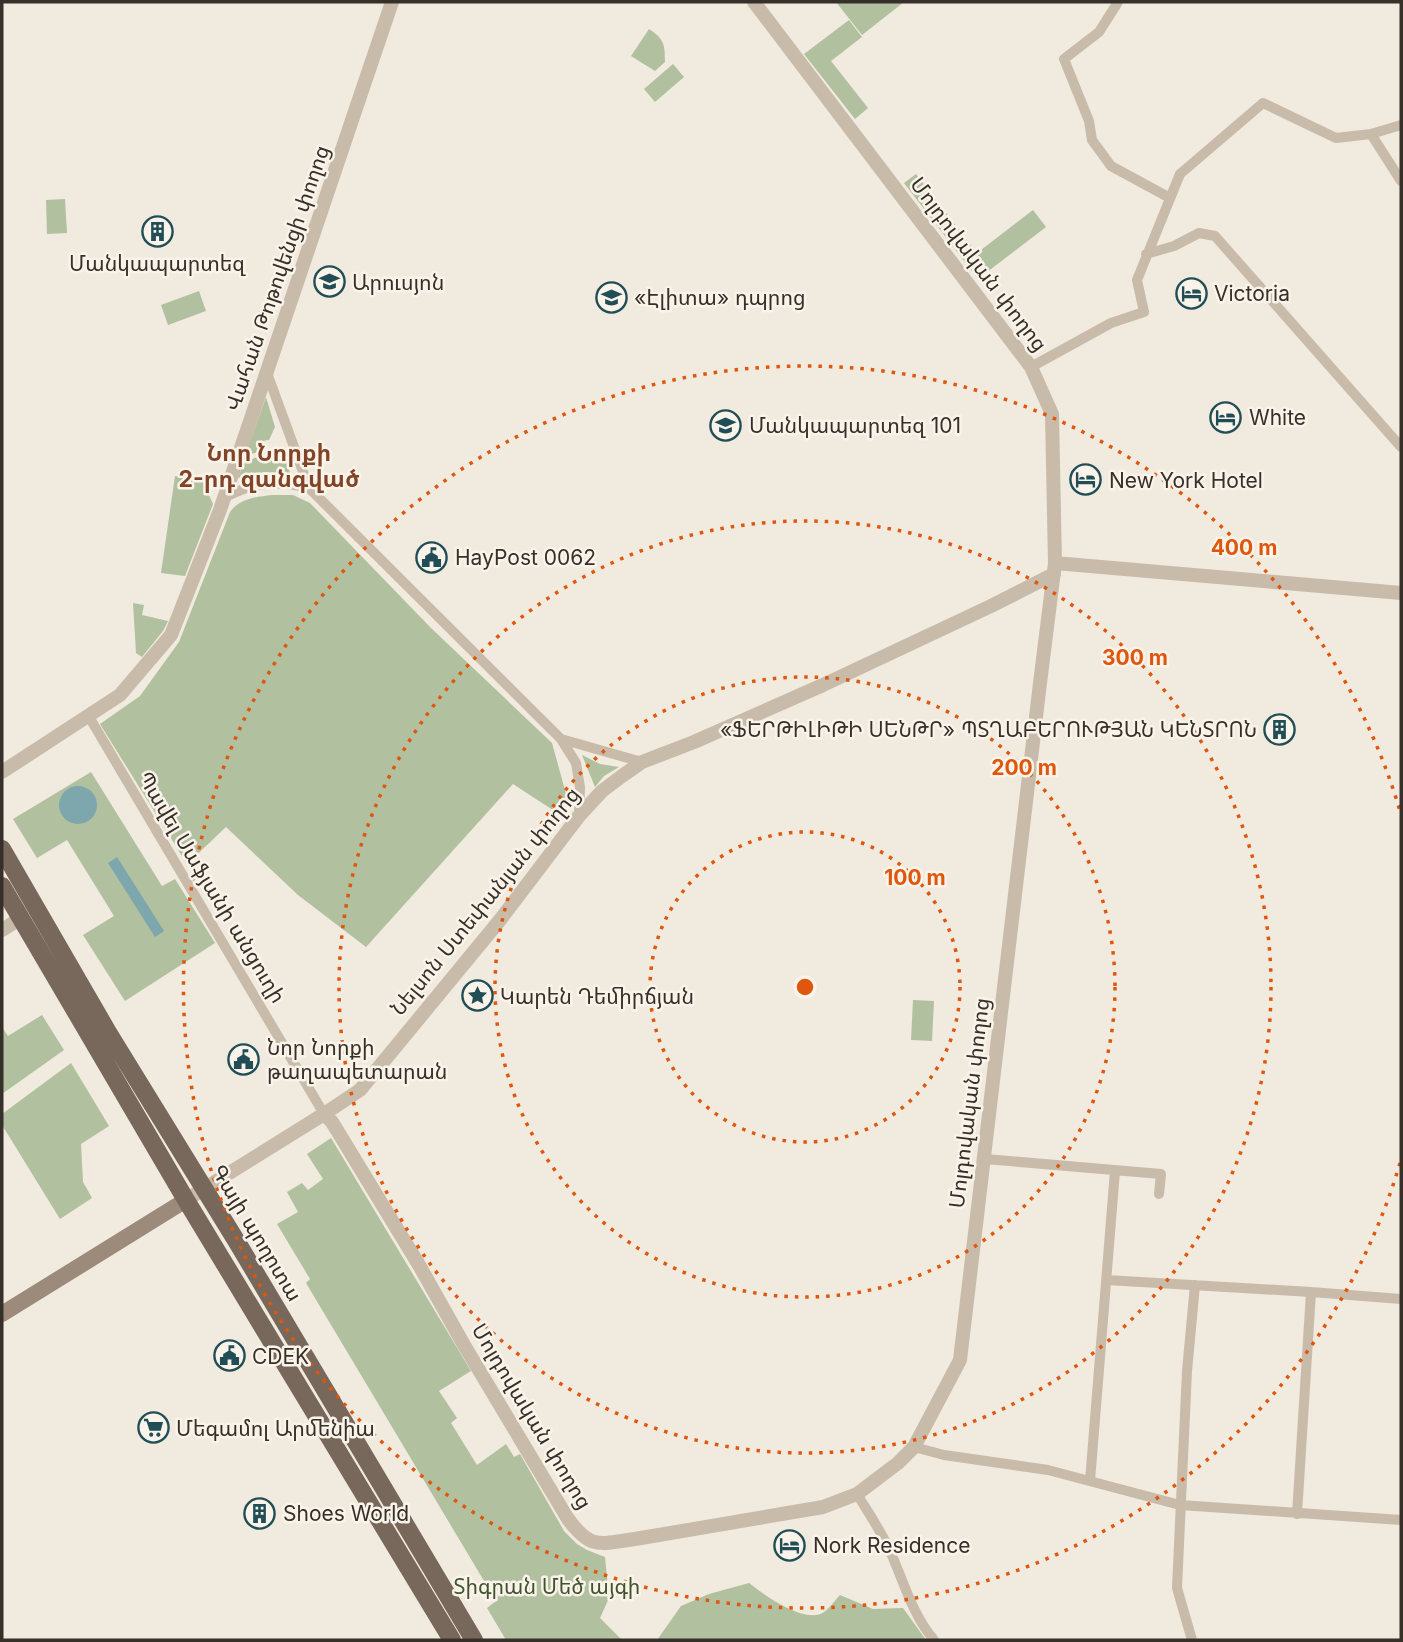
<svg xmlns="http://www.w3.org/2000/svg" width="1403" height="1642" font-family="Inter,'Noto Sans Armenian',sans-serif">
<rect width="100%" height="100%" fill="#f1eade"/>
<path fill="#b1c09e" d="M 836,2 L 904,2 L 862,35 Z
M 849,20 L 862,37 L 831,61 L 868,108 L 855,119 L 804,54 Z
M 649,29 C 664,39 665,44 665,62 L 655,71 L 631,56 Z
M 673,64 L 684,77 L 655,102 L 644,89 Z
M 916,174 L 977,253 L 1033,210 L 1046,227 L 978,279 L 904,183 Z
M 65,199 L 67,233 L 47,234 L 46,200 Z
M 199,291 L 206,311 L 168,325 L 161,305 Z
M 266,397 L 275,427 L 269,440 C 261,440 258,444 258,452 L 245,456 Z
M 260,456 L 267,460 L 275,456 L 286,460 L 290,473 L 264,472 L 238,478 L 244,462 Z
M 175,476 L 201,478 L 213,504 L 185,576 L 161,573 Z
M 272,495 L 293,495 L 310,503 L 431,628 L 552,743 L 568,801 L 559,814 L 513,784 L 366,947 L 298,895 L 226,827 L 187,864 L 100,724 L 140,696 L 179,642 L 230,512 C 240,498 256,497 272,495 Z
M 133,603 L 144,605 L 142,615 L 168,621 L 163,631 L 142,657 L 136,653 Z
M 582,755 L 600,764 L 619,767 L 604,776 L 595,787 Z
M 91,772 L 162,886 L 175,879 L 215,943 L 125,1001 L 83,935 L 114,916 L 67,840 L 37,858 L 13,819 Z
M 913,1000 L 934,1001 L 932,1041 L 911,1040 Z
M 42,1015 L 64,1050 L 2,1094 L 2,1027 L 8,1036 Z
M 71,1063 L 109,1126 L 81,1144 L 83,1182 L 92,1198 L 60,1219 L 2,1125 L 2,1114 Z
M 331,1138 L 471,1371 L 439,1391 L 457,1418 L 451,1423 L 477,1465 L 506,1444 L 514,1457 L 520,1454 L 564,1531 L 577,1544 L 587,1550 L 605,1557 L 609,1598 L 600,1618 L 622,1640 L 506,1640 L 487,1608 L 496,1601 L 306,1283 L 310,1279 L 277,1224 L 298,1212 L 287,1192 L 302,1183 L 308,1190 L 323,1179 L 307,1154 Z
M 749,1583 C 764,1595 806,1625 824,1612 C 830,1608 835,1600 840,1595 L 873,1609 L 903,1608 L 926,1640 L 657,1640 L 681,1606 L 709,1594 Z"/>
<path fill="#7ea6ad" d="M59 805a19 19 0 1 1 38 0a19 19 0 1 1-38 0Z
M 117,857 L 164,931 L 155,937 L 108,863 Z"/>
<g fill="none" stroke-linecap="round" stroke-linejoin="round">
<path stroke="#c9bbaa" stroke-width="10" d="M 1118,2 L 1099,32 L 1064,59 L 1089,121 L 1092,140 L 1111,166 L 1170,198
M 1371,134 L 1401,181
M 1146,254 L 1174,246 L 1199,233 L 1215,236 L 1401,447
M 1031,367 L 1111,323 L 1144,312 L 1137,280 L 1180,174 L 1263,103 L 1336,138 L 1371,134 L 1401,125
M 267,373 L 309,488 L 561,739 L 576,763 L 580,787 L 579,816
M 225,497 C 255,482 276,480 309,488
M 88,715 L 324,1114
M 561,739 L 642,762
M 985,1159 L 1161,1174 L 1159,1194
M 1107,1280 L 1311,1292 L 1401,1299
M 914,1447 L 944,1455 L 1048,1470 L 1180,1505 L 1401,1520
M 1090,1481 L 1115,1171
M 857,1494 C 868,1512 881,1531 890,1551 C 904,1582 912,1614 934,1640
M 1297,1514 L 1311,1292
M 1192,1640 L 1177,1588 L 1187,1371 L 1195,1285"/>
<path stroke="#c9bbaa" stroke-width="14" d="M 1055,563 L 1401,593
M 2,772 L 120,695 L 171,635 L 220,510 L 392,2
M 2,930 L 21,918
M 324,1114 L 332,1122 L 419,1265 L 464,1345 L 568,1519 C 591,1550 599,1544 635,1539 L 823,1507 L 857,1494 L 898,1463 L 914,1447 L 960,1360 L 1040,683 L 1055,563 L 1052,414 L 1031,367 L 754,2
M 186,1200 L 324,1114 L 360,1090 L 500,920 L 579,816 L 602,791 L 622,776 L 642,762 L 694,742 L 823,685 L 991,606 L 1054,574"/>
<path stroke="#9c8a7b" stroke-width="16" d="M 2,1314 L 186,1200"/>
<path stroke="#78675b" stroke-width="18" d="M 2,849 L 109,1034 L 237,1242 L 474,1640
M 2,886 L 186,1200 L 452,1640"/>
</g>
<g fill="none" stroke="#df570d" stroke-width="3.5" stroke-dasharray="3.5 7">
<circle cx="805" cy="987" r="155"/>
<circle cx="805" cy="987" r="310"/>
<circle cx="805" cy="987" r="466"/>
<path d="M1400 1163A621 621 0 1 1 1400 811"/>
</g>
<defs>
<symbol id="building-ring" viewBox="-11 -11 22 22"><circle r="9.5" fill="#f9f3ea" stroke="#214e56" stroke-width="1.5"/><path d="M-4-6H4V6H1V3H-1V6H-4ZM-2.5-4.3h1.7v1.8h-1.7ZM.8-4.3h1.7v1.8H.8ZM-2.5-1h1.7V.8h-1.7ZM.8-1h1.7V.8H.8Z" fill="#214e56"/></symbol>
<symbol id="school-ring" viewBox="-11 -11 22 22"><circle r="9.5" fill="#f9f3ea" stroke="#214e56" stroke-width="1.5"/><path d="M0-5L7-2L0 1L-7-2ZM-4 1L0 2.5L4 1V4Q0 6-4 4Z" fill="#214e56"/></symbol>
<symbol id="hotel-ring" viewBox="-11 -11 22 22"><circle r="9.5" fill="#f9f3ea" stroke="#214e56" stroke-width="1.5"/><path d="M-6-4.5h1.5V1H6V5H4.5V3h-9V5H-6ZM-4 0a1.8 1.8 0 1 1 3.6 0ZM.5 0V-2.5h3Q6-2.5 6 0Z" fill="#214e56"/></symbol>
<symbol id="civic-ring" viewBox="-11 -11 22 22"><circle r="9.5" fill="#f9f3ea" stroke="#214e56" stroke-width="1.5"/><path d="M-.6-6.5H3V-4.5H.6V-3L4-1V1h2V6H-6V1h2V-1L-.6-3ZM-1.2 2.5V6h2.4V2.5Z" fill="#214e56"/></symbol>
<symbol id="sight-ring" viewBox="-11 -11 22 22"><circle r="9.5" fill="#f9f3ea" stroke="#214e56" stroke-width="1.5"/><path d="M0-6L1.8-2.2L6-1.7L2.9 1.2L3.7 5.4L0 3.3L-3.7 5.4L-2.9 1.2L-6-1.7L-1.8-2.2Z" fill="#214e56"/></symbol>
<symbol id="supermarket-ring" viewBox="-11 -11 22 22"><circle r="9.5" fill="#f9f3ea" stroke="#214e56" stroke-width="1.5"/><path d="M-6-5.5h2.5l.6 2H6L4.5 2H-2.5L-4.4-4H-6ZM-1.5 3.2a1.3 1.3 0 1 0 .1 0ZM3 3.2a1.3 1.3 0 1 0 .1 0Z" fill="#214e56"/></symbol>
</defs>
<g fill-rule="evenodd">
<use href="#building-ring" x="140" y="214" width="35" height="35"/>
<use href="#school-ring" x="312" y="264" width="35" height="35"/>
<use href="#hotel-ring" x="1174" y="276" width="35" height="35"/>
<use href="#school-ring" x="594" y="280" width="35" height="35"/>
<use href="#hotel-ring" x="1208" y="400" width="35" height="35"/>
<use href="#school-ring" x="708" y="408" width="35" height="35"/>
<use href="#hotel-ring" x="1068" y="462" width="35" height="35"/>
<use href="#civic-ring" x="414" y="540" width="35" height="35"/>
<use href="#building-ring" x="1262" y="712" width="35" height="35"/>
<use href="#sight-ring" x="460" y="978" width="35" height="35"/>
<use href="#civic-ring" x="226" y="1042" width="35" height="35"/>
<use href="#civic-ring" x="212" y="1338" width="35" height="35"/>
<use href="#supermarket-ring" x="136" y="1410" width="35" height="35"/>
<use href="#building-ring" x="242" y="1496" width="35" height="35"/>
<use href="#hotel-ring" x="772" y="1528" width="35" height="35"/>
</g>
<g text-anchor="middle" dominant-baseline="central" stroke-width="5" stroke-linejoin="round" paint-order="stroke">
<g font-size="21" fill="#372f29" stroke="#f9f3ea" text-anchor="start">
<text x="157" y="263" text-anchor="middle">Մանկապարտեզ</text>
<text x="352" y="282">Արուսյոն</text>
<text x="1214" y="293">Victoria</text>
<text x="634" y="297">«Էլիտա» դպրոց</text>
<text x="1249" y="417">White</text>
<text x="749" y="425">Մանկապարտեզ 101</text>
<text x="1109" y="480">New York Hotel</text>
<text x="455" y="557">HayPost 0062</text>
<text x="1257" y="729" text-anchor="end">«ՖԵՐԹԻԼԻԹԻ ՍԵՆԹՐ» ՊՏՂԱԲԵՐՈՒԹՅԱՆ ԿԵՆՏՐՈՆ</text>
<text x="500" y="996">Կարեն Դեմիրճյան</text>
<text x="267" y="1047">Նոր Նորքի<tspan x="267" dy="24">թաղապետարան</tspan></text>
<text x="252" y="1356">CDEK</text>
<text x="176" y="1428">Մեգամոլ Արմենիա</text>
<text x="283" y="1513">Shoes World</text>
<text x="813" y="1545">Nork Residence</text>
</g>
<g font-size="21" fill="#372f29" stroke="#f9f3ea">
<text transform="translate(979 264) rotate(53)">Մոլդովական փողոց</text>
<text transform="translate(277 278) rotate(-71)">Վահան Թոթովենցի փողոց</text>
<text transform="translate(212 887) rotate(59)">Պավել Սաֆյանի անցուղի</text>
<text transform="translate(485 901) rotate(-51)">Նելսոն Ստեփանյան փողոց</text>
<text transform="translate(969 1103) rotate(-83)">Մոլդովական փողոց</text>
<text transform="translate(257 1233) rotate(59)">Գայի պողոտա</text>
<text transform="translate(532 1416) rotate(59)">Մոլդովական փողոց</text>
</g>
<g font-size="21" fill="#42542e" stroke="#f9f3ea">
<text x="547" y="1586">Տիգրան Մեծ այգի</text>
</g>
<g font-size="23" font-weight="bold" fill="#814426" stroke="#f9f3ea">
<text x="269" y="453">Նոր Նորքի<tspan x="269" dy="26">2-րդ զանգված</tspan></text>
</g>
</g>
<circle cx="805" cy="987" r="10" fill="#df570d" stroke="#f9f3ea" stroke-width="3.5"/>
<g font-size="21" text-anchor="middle" font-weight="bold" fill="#df570d" stroke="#f9f3ea" stroke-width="5" stroke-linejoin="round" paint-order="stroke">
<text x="1244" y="555">400 m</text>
<text x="1135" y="665">300 m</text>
<text x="1024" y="775">200 m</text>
<text x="915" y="885">100 m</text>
</g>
<rect width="1403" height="1642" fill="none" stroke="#372f29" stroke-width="7"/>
</svg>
